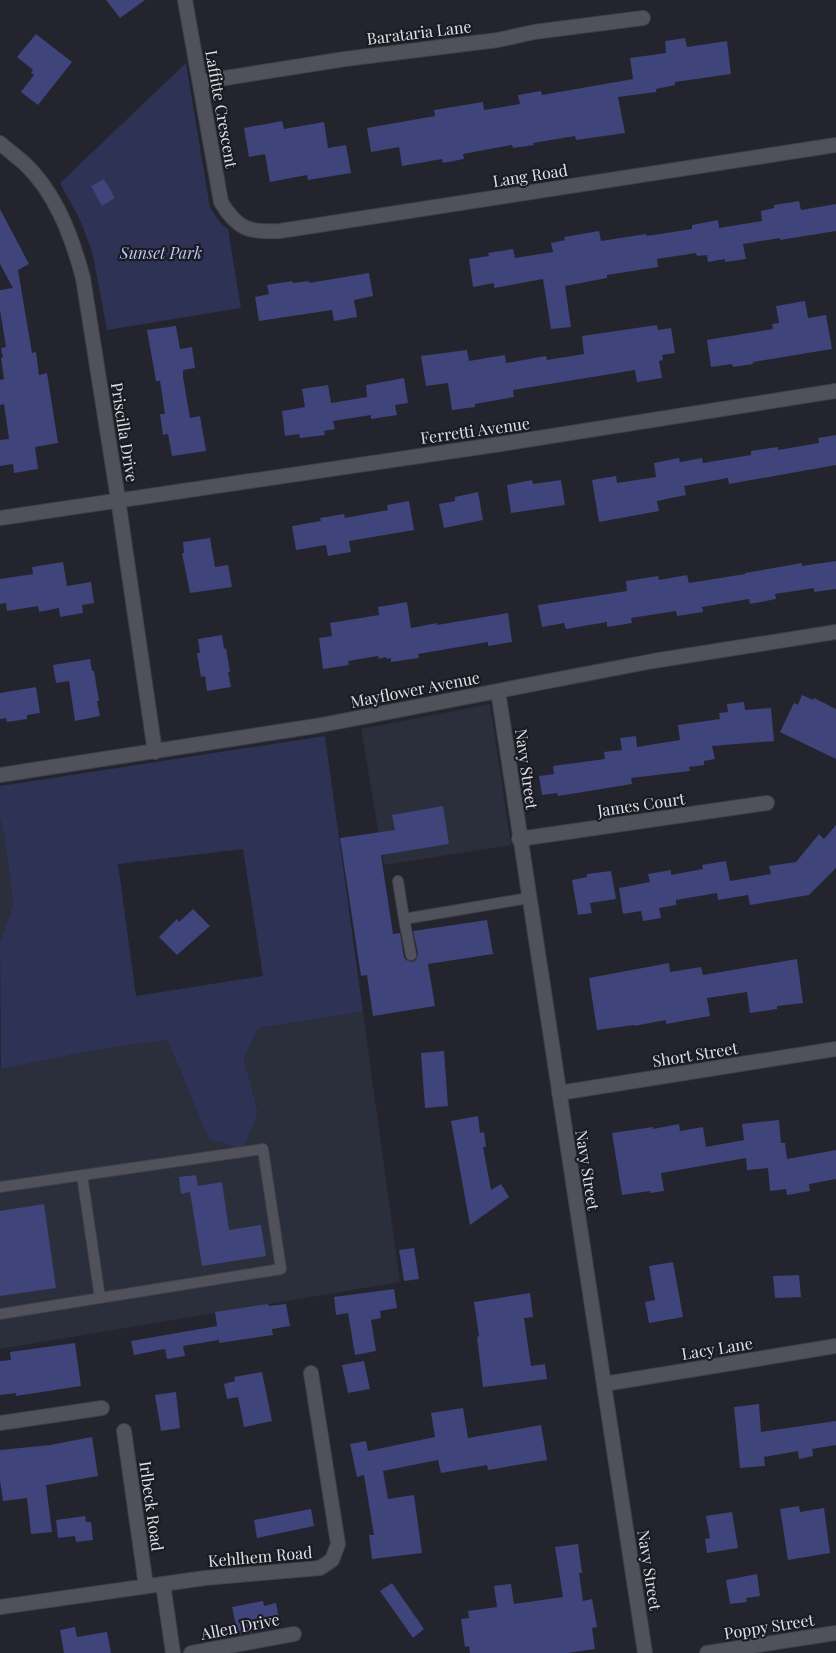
<svg xmlns="http://www.w3.org/2000/svg" width="836" height="1653" font-family="'Playfair Display',serif">
<rect width="100%" height="100%" fill="#23242d"/>
<path fill="#2b2e3b" d="M 490,704 L 511,845 L 384,865 L 361,729 Z
M 0,819 L 5,840 L 13,905 L 0,942 Z
M 363,1012 L 400,1282 L 0,1349 L 0,1064 L 1,1069 L 96,1050 L 167,1040 L 187,1088 L 258,1112 L 244,1058 L 258,1028 Z"/>
<path fill="#2e3255" fill-rule="evenodd" d="M 186,63 L 210,208 L 221,224 L 228,229 L 241,308 L 107,330 L 92,251 L 81,222 L 60,183 Z
M 325,736 L 363,1012 L 258,1028 L 244,1058 L 258,1112 L 243,1149 L 209,1139 L 167,1040 L 96,1050 L 1,1069 L 0,942 L 13,905 L 5,840 L 0,819 L 0,786 ZM 243,849 L 263,976 L 136,996 L 118,864 Z"/>
<path fill="#3f447a" d="M 106,0 L 145,0 L 120,18 Z
M 36,34 L 72,62 L 38,105 L 21,92 L 34,75 L 31,73 L 33,70 L 17,57 Z
M 685,38 L 687,47 L 727,41 L 731,74 L 675,82 L 675,85 L 656,89 L 656,92 L 618,97 L 625,133 L 576,140 L 575,136 L 533,143 L 534,145 L 513,148 L 512,145 L 463,154 L 464,159 L 443,163 L 442,159 L 402,166 L 399,147 L 371,152 L 367,128 L 435,116 L 434,110 L 483,102 L 484,110 L 520,104 L 518,95 L 541,91 L 542,95 L 633,79 L 630,58 L 666,53 L 665,41 Z
M 282,121 L 284,129 L 324,122 L 328,148 L 346,145 L 351,173 L 308,180 L 307,175 L 270,182 L 265,154 L 249,157 L 244,128 Z
M 104,179 L 115,198 L 102,206 L 91,186 Z
M 799,201 L 801,210 L 836,204 L 836,231 L 780,240 L 780,238 L 743,244 L 746,259 L 725,262 L 725,259 L 708,262 L 707,255 L 697,256 L 696,253 L 657,259 L 658,267 L 607,275 L 607,278 L 565,286 L 571,327 L 551,329 L 543,279 L 494,288 L 494,283 L 473,287 L 469,259 L 489,256 L 488,253 L 513,249 L 515,258 L 553,252 L 551,243 L 565,240 L 564,237 L 599,231 L 601,241 L 646,234 L 647,236 L 692,229 L 692,225 L 718,220 L 719,228 L 762,221 L 761,211 L 774,208 L 774,205 Z
M 0,209 L 29,264 L 18,270 L 32,353 L 36,352 L 39,375 L 47,373 L 58,443 L 35,447 L 38,469 L 14,473 L 13,464 L 0,466 L 0,440 L 9,439 L 4,404 L 0,405 L 0,380 L 4,379 L 1,358 L 3,357 L 1,348 L 6,347 L 0,310 L 0,290 L 13,288 L 0,264 Z
M 369,273 L 373,296 L 354,300 L 357,317 L 334,321 L 332,310 L 259,321 L 255,297 L 269,294 L 267,285 L 292,281 L 293,283 L 309,281 L 309,283 Z
M 805,301 L 808,318 L 826,315 L 832,349 L 753,362 L 753,364 L 733,367 L 732,364 L 711,367 L 707,340 L 773,329 L 772,324 L 779,323 L 776,306 Z
M 657,325 L 658,330 L 671,328 L 675,353 L 662,355 L 663,360 L 659,361 L 662,378 L 637,382 L 635,370 L 513,390 L 514,397 L 475,404 L 475,407 L 452,410 L 448,383 L 426,386 L 421,356 L 467,350 L 469,361 L 505,355 L 506,363 L 546,356 L 547,360 L 584,354 L 582,336 Z
M 176,326 L 180,349 L 192,347 L 195,368 L 183,370 L 183,377 L 190,418 L 200,416 L 206,451 L 172,456 L 168,434 L 163,435 L 160,414 L 165,414 L 160,381 L 156,381 L 147,330 Z
M 404,378 L 408,403 L 395,405 L 397,415 L 371,419 L 371,415 L 333,421 L 335,429 L 324,431 L 325,435 L 300,438 L 299,434 L 285,436 L 282,411 L 305,407 L 302,389 L 328,385 L 331,403 L 367,397 L 366,385 Z
M 836,435 L 836,465 L 729,484 L 728,478 L 684,486 L 686,495 L 657,501 L 659,511 L 599,522 L 592,480 L 616,476 L 617,483 L 656,477 L 654,463 L 679,458 L 680,462 L 702,458 L 703,463 L 751,455 L 751,451 L 778,447 L 778,450 L 819,443 L 818,438 Z
M 532,480 L 533,484 L 561,480 L 565,505 L 511,513 L 507,485 Z
M 478,492 L 483,520 L 444,528 L 439,504 L 455,501 L 455,497 Z
M 409,501 L 414,530 L 349,541 L 351,552 L 328,556 L 326,545 L 296,550 L 292,526 L 321,521 L 320,518 L 344,514 L 345,518 L 388,510 L 387,505 Z
M 210,538 L 215,567 L 228,565 L 232,587 L 190,593 L 182,553 L 184,553 L 183,542 Z
M 836,561 L 836,589 L 814,592 L 814,588 L 775,594 L 776,599 L 750,604 L 749,599 L 702,607 L 703,612 L 677,616 L 676,611 L 631,618 L 632,623 L 607,627 L 607,622 L 566,629 L 564,623 L 542,627 L 538,605 L 627,591 L 626,581 L 658,576 L 659,580 L 687,575 L 689,583 L 745,574 L 745,573 L 802,563 L 802,566 Z
M 63,562 L 67,586 L 91,582 L 94,603 L 82,605 L 83,613 L 60,617 L 59,608 L 39,612 L 38,606 L 7,611 L 6,603 L 0,604 L 0,579 L 33,574 L 32,567 Z
M 407,602 L 411,628 L 437,623 L 437,625 L 508,613 L 512,642 L 488,646 L 488,642 L 441,650 L 418,654 L 419,658 L 391,662 L 391,658 L 387,659 L 386,657 L 379,659 L 378,656 L 348,661 L 349,665 L 323,669 L 319,638 L 332,636 L 330,623 L 379,615 L 378,607 Z
M 222,635 L 224,649 L 226,648 L 230,672 L 228,672 L 231,687 L 207,691 L 205,676 L 201,677 L 197,653 L 200,653 L 198,639 Z
M 90,659 L 92,671 L 94,671 L 99,701 L 97,701 L 100,716 L 75,721 L 69,681 L 56,683 L 53,665 Z
M 36,687 L 40,713 L 27,715 L 27,719 L 7,722 L 6,718 L 0,719 L 0,693 Z
M 802,695 L 813,700 L 814,698 L 836,709 L 836,759 L 780,732 L 794,703 L 798,705 Z
M 744,702 L 745,710 L 771,708 L 774,741 L 712,746 L 715,759 L 704,761 L 704,765 L 689,767 L 690,771 L 631,778 L 632,784 L 583,792 L 558,796 L 557,793 L 542,795 L 539,776 L 554,774 L 553,766 L 605,759 L 604,752 L 622,750 L 620,738 L 636,736 L 637,747 L 680,740 L 678,725 L 720,719 L 719,713 L 728,712 L 727,704 Z
M 443,806 L 449,844 L 381,855 L 393,934 L 400,933 L 404,957 L 406,960 L 412,962 L 416,960 L 418,954 L 413,931 L 487,920 L 493,954 L 428,964 L 435,1006 L 373,1016 L 367,975 L 361,976 L 340,838 L 395,830 L 392,815 Z
M 836,825 L 836,868 L 809,895 L 750,905 L 748,895 L 718,900 L 717,893 L 676,900 L 676,905 L 659,908 L 661,918 L 643,921 L 641,911 L 623,914 L 619,888 L 650,882 L 648,874 L 671,870 L 671,875 L 703,869 L 702,865 L 726,861 L 730,881 L 771,874 L 769,866 L 796,862 L 819,834 L 824,839 Z
M 611,871 L 616,899 L 590,903 L 592,913 L 578,915 L 572,880 L 587,877 L 587,874 Z
M 193,909 L 210,926 L 177,955 L 159,937 L 177,919 L 179,922 Z
M 797,959 L 803,1003 L 777,1006 L 777,1009 L 750,1013 L 747,992 L 707,998 L 710,1016 L 666,1024 L 666,1020 L 634,1026 L 634,1025 L 597,1030 L 589,978 L 669,963 L 670,972 L 701,967 L 703,975 Z
M 444,1051 L 448,1106 L 425,1108 L 421,1053 Z
M 478,1116 L 480,1133 L 484,1132 L 486,1147 L 483,1147 L 491,1190 L 501,1184 L 509,1197 L 470,1225 L 451,1121 Z
M 779,1120 L 781,1143 L 785,1143 L 787,1159 L 836,1150 L 836,1179 L 809,1184 L 810,1191 L 787,1195 L 786,1189 L 770,1191 L 768,1168 L 747,1170 L 746,1158 L 661,1173 L 664,1191 L 650,1193 L 650,1191 L 622,1195 L 612,1133 L 653,1127 L 653,1129 L 679,1124 L 680,1131 L 703,1127 L 706,1147 L 744,1140 L 742,1124 Z
M 196,1175 L 198,1186 L 222,1182 L 229,1230 L 261,1225 L 266,1256 L 202,1266 L 190,1192 L 181,1194 L 179,1177 Z
M 44,1204 L 56,1288 L 0,1296 L 0,1211 Z
M 414,1248 L 419,1279 L 404,1281 L 399,1250 Z
M 673,1262 L 683,1317 L 649,1323 L 645,1302 L 655,1300 L 649,1266 Z
M 799,1275 L 801,1297 L 775,1298 L 773,1276 Z
M 394,1289 L 397,1308 L 380,1311 L 381,1318 L 371,1320 L 376,1351 L 355,1355 L 348,1313 L 336,1315 L 334,1297 Z
M 530,1293 L 533,1317 L 524,1318 L 531,1366 L 545,1364 L 547,1379 L 483,1387 L 477,1337 L 479,1336 L 474,1302 Z
M 268,1304 L 269,1306 L 286,1304 L 290,1326 L 272,1329 L 273,1335 L 219,1343 L 219,1340 L 183,1346 L 185,1356 L 167,1359 L 165,1349 L 134,1355 L 131,1341 L 217,1326 L 215,1312 Z
M 75,1343 L 81,1386 L 16,1396 L 16,1393 L 0,1395 L 0,1361 L 11,1360 L 10,1352 Z
M 364,1361 L 370,1389 L 348,1393 L 342,1365 Z
M 262,1372 L 272,1421 L 244,1427 L 238,1397 L 227,1399 L 224,1384 L 235,1381 L 234,1377 Z
M 176,1392 L 180,1428 L 161,1431 L 155,1395 Z
M 759,1404 L 761,1432 L 836,1421 L 836,1445 L 812,1449 L 813,1456 L 799,1459 L 798,1451 L 764,1457 L 765,1466 L 740,1468 L 734,1407 Z
M 463,1408 L 468,1438 L 541,1425 L 547,1460 L 488,1470 L 487,1465 L 441,1473 L 438,1460 L 383,1471 L 388,1499 L 414,1495 L 422,1553 L 372,1559 L 369,1535 L 374,1535 L 364,1475 L 357,1477 L 350,1444 L 366,1441 L 368,1451 L 435,1437 L 431,1413 Z
M 92,1437 L 98,1476 L 46,1485 L 52,1532 L 31,1534 L 27,1498 L 3,1501 L 0,1480 L 0,1450 L 50,1445 Z
M 799,1506 L 800,1512 L 824,1508 L 830,1553 L 788,1560 L 780,1509 Z
M 311,1509 L 314,1526 L 257,1538 L 254,1520 Z
M 732,1512 L 738,1548 L 707,1553 L 705,1539 L 710,1538 L 706,1516 Z
M 85,1516 L 86,1522 L 91,1522 L 93,1540 L 76,1542 L 75,1536 L 58,1538 L 56,1520 Z
M 578,1544 L 582,1573 L 579,1573 L 583,1601 L 592,1599 L 597,1627 L 592,1628 L 595,1649 L 567,1653 L 470,1653 L 469,1646 L 465,1647 L 461,1619 L 469,1618 L 468,1611 L 497,1607 L 494,1586 L 511,1584 L 514,1604 L 563,1597 L 555,1547 Z
M 757,1574 L 760,1596 L 746,1598 L 747,1602 L 730,1604 L 726,1580 Z
M 392,1583 L 424,1629 L 413,1638 L 380,1591 Z
M 263,1601 L 264,1606 L 276,1603 L 279,1618 L 267,1621 L 269,1629 L 238,1635 L 232,1607 Z
M 75,1627 L 77,1637 L 107,1632 L 111,1653 L 64,1653 L 60,1630 Z"/>
<g fill="none" stroke-linecap="round" stroke-linejoin="round">
<defs>
<path id="service" d="M 398,881 L 404,919 L 529,898
M 404,919 L 411,955
M 82,1175 L 100,1298
M 0,1187 L 263,1149 L 281,1269 L 0,1314"/>
<path id="minor" d="M 185,0 L 221,202 C 237,229 249,233 280,231 L 836,145
M 200,82 L 345,59 L 498,40 L 534,32 L 643,18
M 0,143 C 8,150 16,156 24,163 C 56,193 72,237 83,278 L 118,499 L 155,752
M 0,518 L 501,444 L 836,391
M 498,691 L 645,1653
M 0,775 L 316,726 L 653,661 L 836,632
M 519,839 L 767,803
M 559,1093 L 836,1049
M 604,1384 L 836,1346
M 0,1423 L 102,1408
M 124,1431 L 146,1586
M 163,1584 L 173,1653
M 0,1607 L 205,1578 L 320,1568 L 332,1560 L 338,1544 L 311,1373
M 191,1653 L 294,1634
M 707,1653 L 836,1633"/>
</defs>
<use href="#service" stroke="#3f4147" stroke-width="12"/>
<use href="#minor" stroke="#3f4147" stroke-width="16"/>
<use href="#service" stroke="#50515b" stroke-width="10"/>
<use href="#minor" stroke="#50515b" stroke-width="14"/>
</g>
<g text-anchor="middle" dominant-baseline="central" stroke-width="4.5" stroke-linejoin="round" paint-order="stroke">
<g font-size="16" fill="#e0e1e7" stroke="#1a1b23">
<text transform="translate(419 32) rotate(-7)">Barataria Lane</text>
<text transform="translate(222 109) rotate(80)">Laffitte Crescent</text>
<text transform="translate(530 175) rotate(-9)">Lang Road</text>
<text transform="translate(475 430) rotate(-8)">Ferretti Avenue</text>
<text transform="translate(125 432) rotate(81)">Priscilla Drive</text>
<text transform="translate(415 689) rotate(-11)">Mayflower Avenue</text>
<text transform="translate(527 769) rotate(82)">Navy Street</text>
<text transform="translate(641 804) rotate(-8)">James Court</text>
<text transform="translate(695 1054) rotate(-9)">Short Street</text>
<text transform="translate(588 1170) rotate(81)">Navy Street</text>
<text transform="translate(717 1348) rotate(-9)">Lacy Lane</text>
<text transform="translate(152 1506) rotate(82)">Irlbeck Road</text>
<text transform="translate(260 1556) rotate(-5)">Kehlhem Road</text>
<text transform="translate(650 1570) rotate(81)">Navy Street</text>
<text transform="translate(240 1626) rotate(-11)">Allen Drive</text>
<text transform="translate(769 1626) rotate(-9)">Poppy Street</text>
</g>
<g font-size="16" font-style="italic" fill="#bdc6f8" stroke="#1a1b23">
<text x="161" y="252">Sunset Park</text>
</g>
</g>
</svg>
